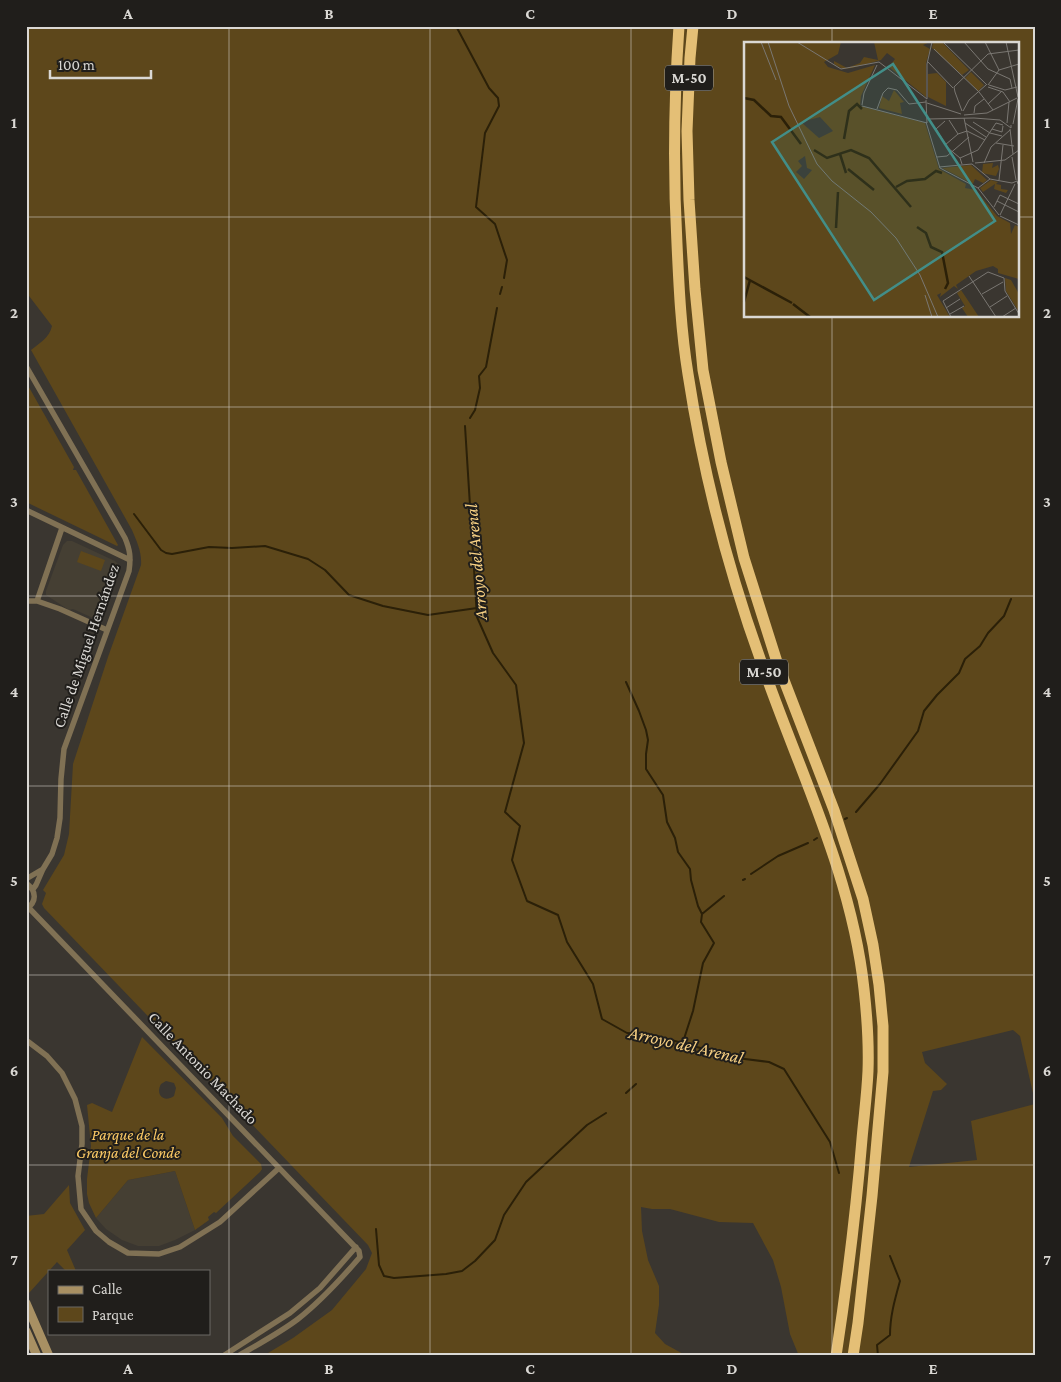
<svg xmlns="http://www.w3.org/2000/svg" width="1061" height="1382" font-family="'Crimson Pro',serif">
<rect width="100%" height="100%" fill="#3a3630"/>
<path fill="#453f33" d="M 67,541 L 72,541 L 115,561 L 118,564 L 119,569 L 102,615 L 98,617 L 93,618 L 73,609 L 69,610 L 46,595 L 46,591 L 63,545 Z
M 175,1171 L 195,1230 L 175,1240 L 159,1246 L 138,1246 L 122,1240 L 106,1229 L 96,1218 L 128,1180 Z"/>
<path fill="#5d471b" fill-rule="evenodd" d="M 26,26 L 1035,26 L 1035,1102 L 1020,1036 L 1013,1030 L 922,1052 L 925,1063 L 947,1084 L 941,1090 L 933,1091 L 909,1167 L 977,1160 L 971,1121 L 1035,1104 L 1035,1356 L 799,1356 L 790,1334 L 781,1287 L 773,1260 L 753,1223 L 719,1222 L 670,1209 L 652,1209 L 641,1207 L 642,1231 L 648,1260 L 659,1286 L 659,1305 L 655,1333 L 665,1344 L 687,1356 L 263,1356 L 293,1338 L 332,1310 L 366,1269 L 372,1253 L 368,1245 L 44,908 L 42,904 L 46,893 L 43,890 L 64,855 L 69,834 L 73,764 L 108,657 L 141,565 C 142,552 137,542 132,530 L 31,350 C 41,342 49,338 52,326 L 26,292 ZM 745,44 L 1017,44 L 1017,316 L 745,316 Z
M 26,382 L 74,467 L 73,470 L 76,470 L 118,545 L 117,546 L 26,502 Z
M 81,551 L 105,560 L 101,571 L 77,562 Z
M 142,1037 L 222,1118 L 233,1136 L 261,1164 L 262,1169 L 260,1172 L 216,1213 L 214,1212 L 208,1217 L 209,1220 L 195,1230 L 175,1171 L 128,1180 L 96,1218 L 89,1203 L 87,1194 L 87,1179 L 91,1146 L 87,1105 L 92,1103 L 112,1112 ZM 166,1081 L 174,1083 L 176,1088 L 174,1096 C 164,1103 155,1095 161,1084 Z
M 69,1185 L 70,1203 L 85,1230 L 67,1250 L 76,1271 L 66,1271 L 57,1262 L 29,1293 L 26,1286 L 26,1216 L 44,1214 Z"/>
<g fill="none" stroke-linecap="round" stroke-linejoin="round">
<path stroke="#2b2008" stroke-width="2" d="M 456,26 L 489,88 L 498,98 L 499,106 L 485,133 L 476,207 L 495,224 L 507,260 L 504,278
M 500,294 L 502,287
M 470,418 L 475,410 L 480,388 L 479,376 L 486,367 L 497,308
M 465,426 L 477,617 L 493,653 L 516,685 L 524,743 L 505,812 L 520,826 L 512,860 L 527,901 L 558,915 L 567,942 L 593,984 L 602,1019 L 627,1033 L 653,1035 L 737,1058 L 769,1062 L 784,1069 L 830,1142 L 839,1173
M 134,514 L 161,550 L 166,553 L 172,554 L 209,547 L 232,548 L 265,546 L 308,559 L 325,570 L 349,595 L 383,606 L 428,615 L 477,608
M 626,682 L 639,711 L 646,730 L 648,740 L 646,754 L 646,769 L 663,795 L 667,822 L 675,838 L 678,852 L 690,869 L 691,880 L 698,906 L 702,914
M 856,812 L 880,784 L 918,731 L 924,711 L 937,695 L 959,673 L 965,659 L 980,646 L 988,633 L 1004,616 L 1011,599
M 845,819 L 847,818
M 814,840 L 817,838
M 751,874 L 778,856 L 808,843
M 743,880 L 745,879
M 682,1045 L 693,1011 L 703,963 L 714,943 L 701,922 L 702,914 L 724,896
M 626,1093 L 636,1084
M 376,1229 L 379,1265 L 384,1276 L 394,1278 L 446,1274 L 462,1271 L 475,1261 L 495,1240 L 504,1215 L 526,1182 L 587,1125 L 606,1113
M 878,1356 L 877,1345 L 890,1335 C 890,1316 895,1299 900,1281 L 890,1256"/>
<path stroke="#807154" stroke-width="5.5" d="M 26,366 L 125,538 C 130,550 131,557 129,571 L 64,749 L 61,779 L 60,818 L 57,838 L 52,854 L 43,869 L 36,885 L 33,889
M 26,510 L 130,560
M 26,601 L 37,601 L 60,609 L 107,630
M 37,601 L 62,528
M 26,879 L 43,869
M 26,883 C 37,891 37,902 26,909
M 29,908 L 359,1251 L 360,1257 C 341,1279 321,1301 298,1319 C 281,1332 257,1345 238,1356
M 26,1040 L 47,1056 L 62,1073 L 75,1099 L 82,1126 L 82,1144 L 78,1176 L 81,1209 L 96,1231 L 109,1242 L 128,1253 L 159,1254 L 180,1247 L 220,1222 L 279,1168
M 223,1356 L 290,1313 L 320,1288 L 356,1247"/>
<path stroke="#a89063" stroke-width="9" d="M 26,1303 L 49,1356
M 26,1331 L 37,1356"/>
<path stroke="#e4bf76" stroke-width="11" d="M 679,26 C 674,99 673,172 677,244 C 679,288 681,331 688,374 C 703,472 728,570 762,664 C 799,771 852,875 864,989 C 867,1016 869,1044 868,1071 C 867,1094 864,1116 862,1139 C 856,1212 847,1284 836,1356
M 693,26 L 690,58 L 687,131 L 689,200 L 695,289 L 703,370 L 721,462 L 744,558 L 777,662 L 834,810 L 863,899 L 873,945 L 879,985 L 883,1026 L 883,1072 L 872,1196 L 858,1323 L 853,1356"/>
</g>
<path fill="none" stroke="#dad8d4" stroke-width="1" stroke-opacity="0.55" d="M 229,26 L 229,1356M 430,26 L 430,1356M 631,26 L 631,1356M 832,26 L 832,44M 26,217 L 745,217M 1017,217 L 1035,217M 832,316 L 832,1356M 26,407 L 1035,407M 26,596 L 1035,596M 26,786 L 1035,786M 26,975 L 1035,975M 26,1165 L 1035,1165"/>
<g text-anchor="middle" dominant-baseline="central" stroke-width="4" stroke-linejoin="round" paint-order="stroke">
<g fill="#201e1b" stroke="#a2a09c" stroke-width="1">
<rect x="665" y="65.5" width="48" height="25" rx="4"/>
<rect x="740" y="659.5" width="48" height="25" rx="4"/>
</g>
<g font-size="15" font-weight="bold" fill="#dad8d4">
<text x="689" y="78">M-50</text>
<text x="764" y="672">M-50</text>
</g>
<g font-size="16" fill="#dad8d4" stroke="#201e1b">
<text transform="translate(86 646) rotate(-71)">Calle de Miguel Hernández</text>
<text transform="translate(203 1068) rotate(46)">Calle Antonio Machado</text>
</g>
<g font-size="16" font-style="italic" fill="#fcca65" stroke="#201e1b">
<text x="128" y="1134">Parque de la<tspan x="128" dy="18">Granja del Conde</tspan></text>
</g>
<g font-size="18" font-style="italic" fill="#f7d083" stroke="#201e1b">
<text transform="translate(476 562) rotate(-95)">Arroyo del Arenal</text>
<text transform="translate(686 1045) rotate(13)">Arroyo del Arenal</text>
</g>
</g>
<g transform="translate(744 42)">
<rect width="275" height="275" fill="#3a3630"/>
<path d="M 0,0 L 97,0 L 94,12 L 80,20 L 84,25 L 104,31 L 131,23 L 117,54 L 116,64 L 181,81 L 195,127 L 222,142 L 221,146 L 232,148 L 253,174 L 266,181 L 267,192 L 271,183 L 275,185 L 275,237 L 254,231 L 254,227 L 249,224 L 232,229 L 212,243 L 214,247 L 210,244 L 196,255 L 197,251 L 193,253 L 206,275 L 0,275 ZM 76,75 L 89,89 L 75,96 L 57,80 ZM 61,114 L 63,126 L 68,128 L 60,137 L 52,130 L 58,124 L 54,119 ZM 130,0 L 186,0 L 179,3 L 186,7 L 182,21 L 182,55 L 145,25 L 151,17 L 143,11 L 137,18 L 108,26 L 99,27 L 90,22 L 90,19 L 103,26 L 116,21 L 120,15 L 134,18 ZM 189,0 L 198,0 L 225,28 L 218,33 L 188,6 ZM 227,30 L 240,43 L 234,49 L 221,36 ZM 193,31 L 202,40 L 202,64 L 184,55 L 184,32 ZM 150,48 L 160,60 L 156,61 L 158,72 L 135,66 L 138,54 L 145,59 ZM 249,121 L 248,126 L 254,123 L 255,127 L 252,134 L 238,131 L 239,122 ZM 227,123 L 243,138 L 239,141 L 231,137 L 229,142 L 198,126 ZM 247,138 L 254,140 L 252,142 L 257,143 L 257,147 L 264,148 L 262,151 L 250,147 L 251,142 L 239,150 L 236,146 ZM 261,236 L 267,238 L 275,252 L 275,270 L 262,249 ZM 217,248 L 235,275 L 224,275 L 218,266 L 221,264 L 213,251 Z" fill="#5d471b" fill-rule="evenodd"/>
<path fill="none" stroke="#2b2008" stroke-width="2.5" d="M 0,56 L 10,58 L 27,74 L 37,75 L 57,102M 100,97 L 105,69 L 113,62 L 118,67M 70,108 L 83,116 L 107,108 L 125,116 L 167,165M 96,112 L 102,131M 104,127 L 130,148M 152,145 L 163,139 L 181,137 L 192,129 L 198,131M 173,185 L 182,191 L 187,205 L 198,210 L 204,241 L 201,247M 92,186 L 94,150M 0,235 L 48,261M 0,260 L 6,238M 49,262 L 66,275"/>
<path fill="none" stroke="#7a7772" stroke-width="1" d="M 17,0 L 32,38M 24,0 L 45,64 L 73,122 L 88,139 L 127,170 L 152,196 L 176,233 L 194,275M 53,0 L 97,27 L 135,20 L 183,57M 199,0 L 243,43M 220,0 L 244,27 L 266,37 L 268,46M 241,0 L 255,28M 262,0 L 274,55M 190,7 L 235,50 L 249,68M 184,20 L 209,46M 244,43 L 255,28 L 275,22M 245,43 L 261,48 L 273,45M 244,45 L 259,50 L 266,60M 211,50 L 210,45 L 244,12 L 275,8M 211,50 L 218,69M 183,57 L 183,22 L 188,0M 183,61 L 217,72M 244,62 L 258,49M 118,63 L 120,51 L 133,23M 118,64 L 183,81 L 182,58M 133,67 L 139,51 L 144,46 L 153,48 L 165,62 L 182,60M 219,69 L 225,58 L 242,43M 230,71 L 231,64 L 240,57M 220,73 L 243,71 L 273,56M 220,76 L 229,120M 184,77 L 230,76 L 256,78 L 267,86 L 267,83M 205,78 L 214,92M 201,79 L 192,87 L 204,106 L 216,116 L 218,122M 182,80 L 196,126 L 234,146 L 255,173M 229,80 L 246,91 L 258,94M 221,81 L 242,95M 263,81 L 265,60M 269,82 L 274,57M 248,87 L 258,90 L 259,84M 266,87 L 269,112M 223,89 L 241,98M 252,101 L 270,104M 201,103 L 214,92 L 223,89M 193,115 L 203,114 L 225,95M 268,115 L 272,138M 216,116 L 234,108 L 252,81 L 259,83M 231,121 L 261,118 L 275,108M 240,121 L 247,105 L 266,88M 228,122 L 246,137 L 268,141 L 273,139 L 274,142M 195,125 L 228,122M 255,138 L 259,103M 234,146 L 246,137M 253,159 L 275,170M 250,165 L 256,153 L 275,162M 256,173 L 271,142M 256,174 L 275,183M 225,234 L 252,275M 260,236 L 261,249 L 275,272M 238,252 L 259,240M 181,253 L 188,275M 246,265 L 263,254M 202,266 L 216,257M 206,272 L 220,264M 207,275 L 199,259 L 244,230 L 260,236M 258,275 L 272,266"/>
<path fill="#428e88" fill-opacity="0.15" stroke="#428e88" stroke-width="2.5" d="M 149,22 L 251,179 L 130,258 L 28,100 Z"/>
<rect width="275" height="275" fill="none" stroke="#dad8d4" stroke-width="2.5"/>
</g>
<rect width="1061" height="1382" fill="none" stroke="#201e1b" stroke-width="55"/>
<rect x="48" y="1270" width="162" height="65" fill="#201e1b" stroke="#6a6865"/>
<rect x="58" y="1286" width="25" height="8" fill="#a89063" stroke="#6a6865"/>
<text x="92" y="1294" font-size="15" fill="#dad8d4">Calle</text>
<rect x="58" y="1307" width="25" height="15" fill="#5d471b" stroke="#6a6865"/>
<text x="92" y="1320" font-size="15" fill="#dad8d4">Parque</text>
<path d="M50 70v8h101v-8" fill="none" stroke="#dad8d4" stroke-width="2.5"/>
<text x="58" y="70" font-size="15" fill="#dad8d4" stroke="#201e1b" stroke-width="4" paint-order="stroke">100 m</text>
<rect x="28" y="28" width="1006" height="1326" fill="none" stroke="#dad8d4" stroke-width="2"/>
<g font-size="16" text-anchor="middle" font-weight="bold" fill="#dad8d4">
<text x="128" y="19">A</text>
<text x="329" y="19">B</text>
<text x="530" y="19">C</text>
<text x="732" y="19">D</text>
<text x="933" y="19">E</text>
<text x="14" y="128">1</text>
<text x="1047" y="128">1</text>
<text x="14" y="318">2</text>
<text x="1047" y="318">2</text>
<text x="14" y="507">3</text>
<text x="1047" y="507">3</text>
<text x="14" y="697">4</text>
<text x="1047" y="697">4</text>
<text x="14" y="886">5</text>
<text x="1047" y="886">5</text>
<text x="14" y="1076">6</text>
<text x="1047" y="1076">6</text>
<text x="14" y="1265">7</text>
<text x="1047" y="1265">7</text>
<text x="128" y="1374">A</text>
<text x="329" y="1374">B</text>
<text x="530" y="1374">C</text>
<text x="732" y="1374">D</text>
<text x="933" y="1374">E</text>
</g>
</svg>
